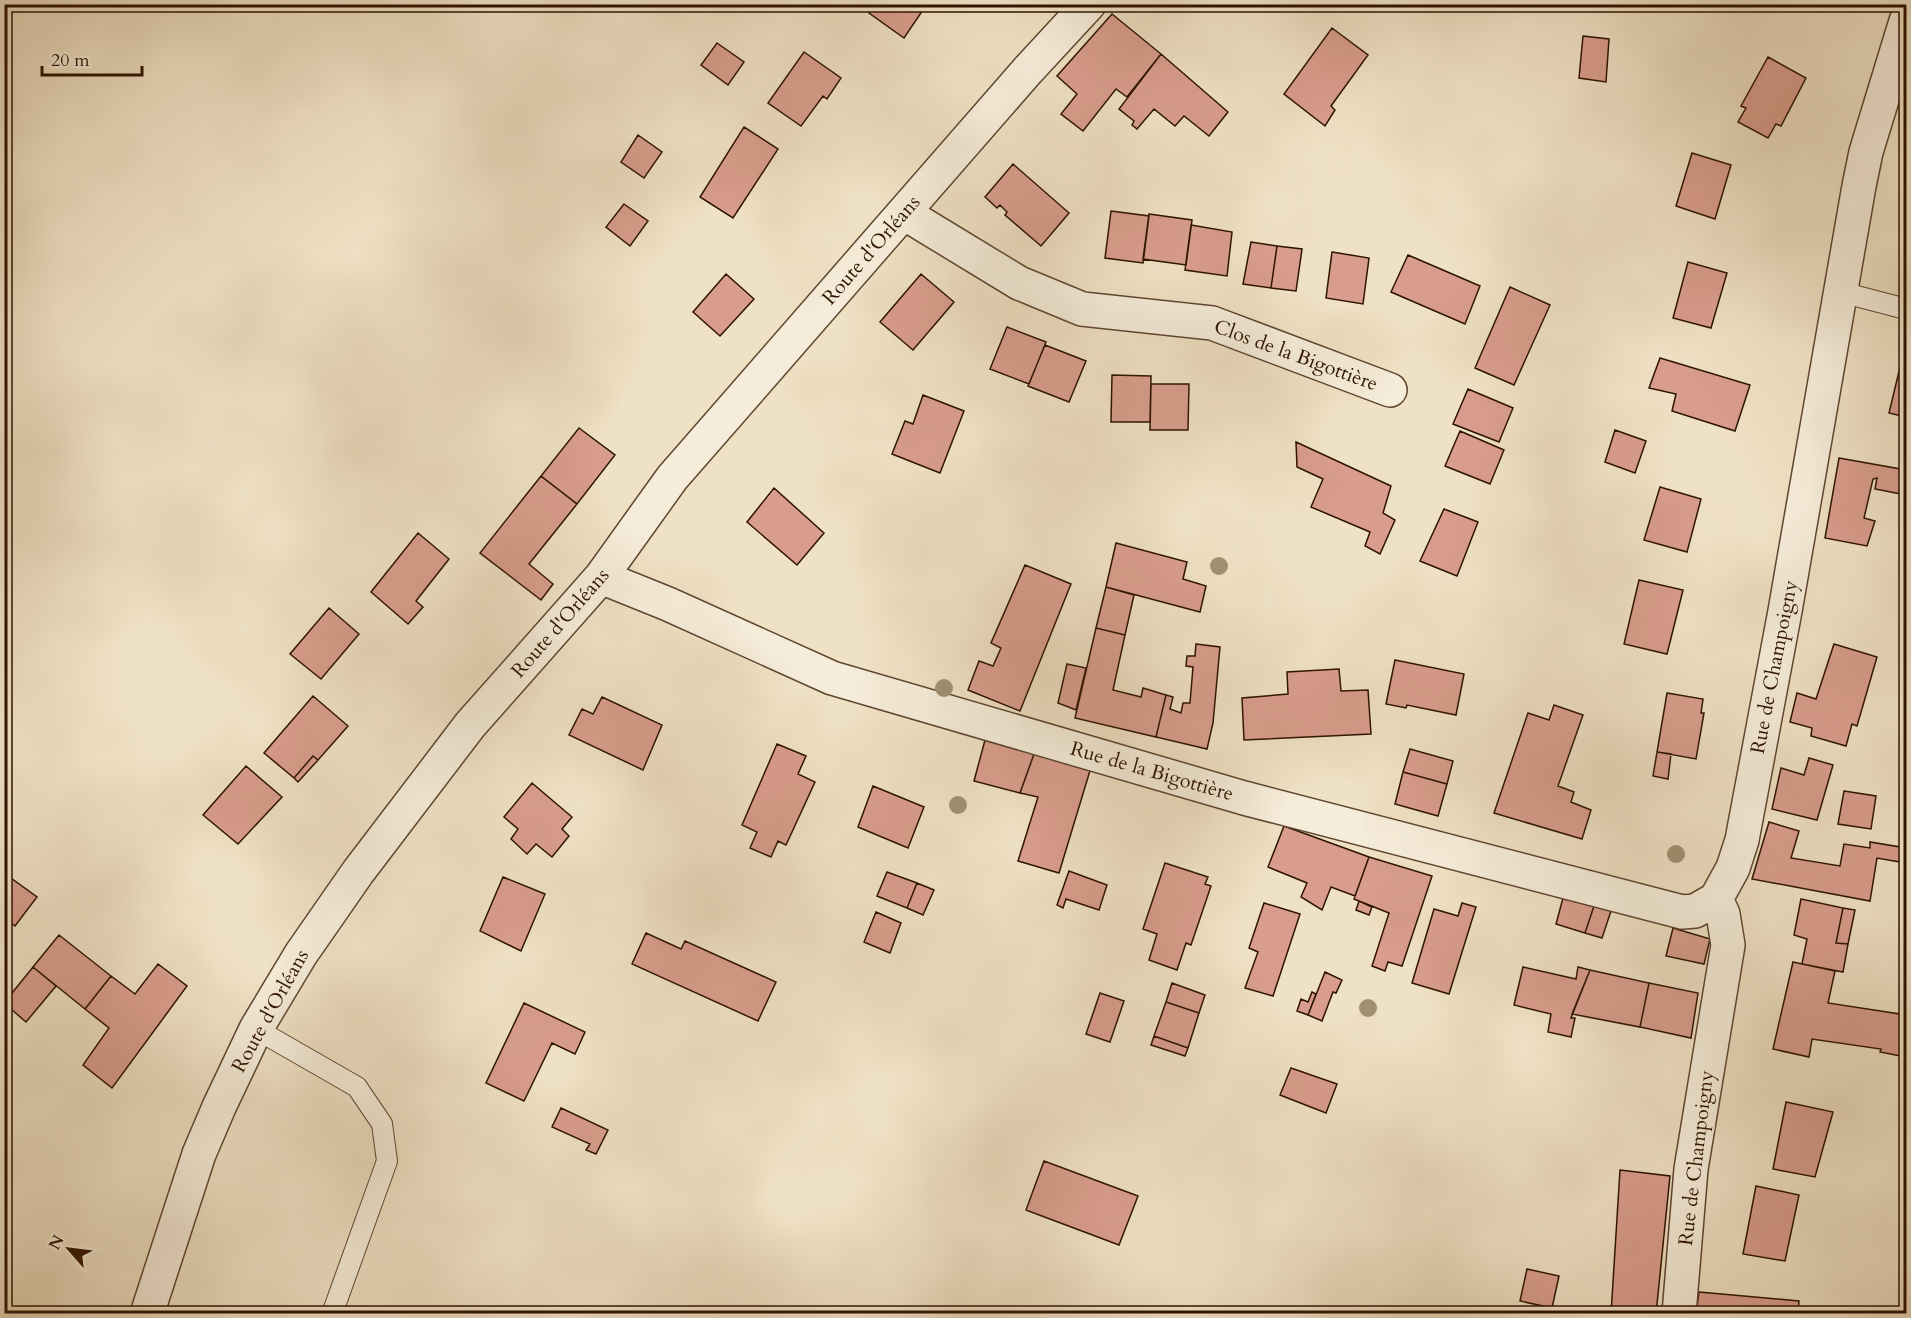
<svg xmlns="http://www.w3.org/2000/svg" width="1911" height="1318" font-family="Cardo,serif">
<rect width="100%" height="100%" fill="#efe1c4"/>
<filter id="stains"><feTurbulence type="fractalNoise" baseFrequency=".00333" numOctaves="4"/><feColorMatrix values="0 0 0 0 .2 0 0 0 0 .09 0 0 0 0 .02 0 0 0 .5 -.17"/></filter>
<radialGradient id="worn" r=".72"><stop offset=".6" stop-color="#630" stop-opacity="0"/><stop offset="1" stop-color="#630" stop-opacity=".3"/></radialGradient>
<path fill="#d89d8c" stroke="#2e1300" stroke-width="1.5" d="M 875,4 L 927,4 L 904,38 L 869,13 Z
M 1112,14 L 1161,54 L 1127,97 L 1116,89 L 1083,131 L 1061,114 L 1077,94 L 1057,76 Z
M 1332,28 L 1368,55 L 1331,106 L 1335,110 L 1325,126 L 1284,94 Z
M 1583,36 L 1609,39 L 1606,82 L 1579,78 Z
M 717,43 L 744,62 L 728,85 L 701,65 Z
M 804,52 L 841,78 L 827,99 L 823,96 L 801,126 L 768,103 Z
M 1161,54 L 1228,112 L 1209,136 L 1184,116 L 1175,126 L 1154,109 L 1137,129 L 1132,125 L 1134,121 L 1119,109 Z
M 1768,57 L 1806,78 L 1781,126 L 1776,124 L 1768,138 L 1738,122 L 1746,108 L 1741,106 Z
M 744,127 L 778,149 L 733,218 L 700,197 Z
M 638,135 L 662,152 L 644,178 L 621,162 Z
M 1692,153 L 1731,165 L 1715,219 L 1676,206 Z
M 1013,164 L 1069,213 L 1041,246 L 1005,215 L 1007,212 L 1000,205 L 997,208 L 985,197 Z
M 624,204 L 648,221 L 630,246 L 606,227 Z
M 1111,211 L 1149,216 L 1143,263 L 1105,258 Z
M 1149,214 L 1192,220 L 1186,265 L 1143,259 Z
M 1191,225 L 1232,232 L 1227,276 L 1185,270 Z
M 1251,242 L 1277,246 L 1271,288 L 1243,284 Z
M 1277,246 L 1302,249 L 1296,291 L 1271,288 Z
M 1332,252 L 1369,258 L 1363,304 L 1326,298 Z
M 1408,255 L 1480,286 L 1465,324 L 1391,292 Z
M 1688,262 L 1727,273 L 1711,328 L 1673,318 Z
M 726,274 L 754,299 L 720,336 L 693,312 Z
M 921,274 L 954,302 L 913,350 L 880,322 Z
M 1510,287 L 1550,305 L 1514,385 L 1475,368 Z
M 1007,327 L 1046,342 L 1029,384 L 990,369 Z
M 1045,345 L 1086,361 L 1069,402 L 1028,386 Z
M 1660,358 L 1750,385 L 1735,431 L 1672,411 L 1676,394 L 1649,388 Z
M 1902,359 L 1906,360 L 1906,417 L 1889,413 Z
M 1112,375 L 1151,376 L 1150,422 L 1111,422 Z
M 1151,384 L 1189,384 L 1188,430 L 1150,430 Z
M 1468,389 L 1513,408 L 1499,442 L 1453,424 Z
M 923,395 L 964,411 L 940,473 L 892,454 L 905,421 L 913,424 Z
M 579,428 L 615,455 L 577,504 L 541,476 Z
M 1615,430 L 1646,441 L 1635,473 L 1605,462 Z
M 1460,431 L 1504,450 L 1490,484 L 1445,466 Z
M 1296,442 L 1391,486 L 1383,513 L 1395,520 L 1380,554 L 1365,546 L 1370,532 L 1311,507 L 1323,479 L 1297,467 Z
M 1839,458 L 1906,470 L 1906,495 L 1875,489 L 1877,478 L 1873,479 L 1864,518 L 1875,521 L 1867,546 L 1825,538 Z
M 541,476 L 577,504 L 529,564 L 553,584 L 541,600 L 480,553 Z
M 1660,487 L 1701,499 L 1687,552 L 1644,540 Z
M 774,488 L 824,533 L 797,565 L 747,522 Z
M 1444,509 L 1478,522 L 1457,576 L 1420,561 Z
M 418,533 L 449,559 L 416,601 L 423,607 L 408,624 L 371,592 Z
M 1116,543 L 1187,562 L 1183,579 L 1206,586 L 1200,612 L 1106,587 Z
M 1025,565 L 1071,584 L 1020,711 L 968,690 L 979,661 L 993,666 L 1001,648 L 991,643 Z
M 1639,580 L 1683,590 L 1667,654 L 1624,644 Z
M 1106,587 L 1134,595 L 1125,635 L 1096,628 Z
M 329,608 L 359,634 L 321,679 L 290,654 Z
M 1096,628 L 1125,635 L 1113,690 L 1141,697 L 1143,688 L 1166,695 L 1156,737 L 1075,718 Z
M 1196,644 L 1220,647 L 1213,723 L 1207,749 L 1156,737 L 1166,695 L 1173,697 L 1170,709 L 1181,713 L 1183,703 L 1190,703 L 1193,667 L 1186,666 L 1187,656 L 1195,656 Z
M 1834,644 L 1877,657 L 1857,726 L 1852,724 L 1846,746 L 1811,736 L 1812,728 L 1790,722 L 1797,693 L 1816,699 Z
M 1395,660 L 1464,674 L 1456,715 L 1407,705 L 1406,708 L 1386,704 Z
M 1067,664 L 1086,668 L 1076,710 L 1058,703 Z
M 1339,669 L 1341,691 L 1368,690 L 1371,734 L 1244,740 L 1242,698 L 1288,694 L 1287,672 Z
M 1667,693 L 1703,699 L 1701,713 L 1704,713 L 1696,759 L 1657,752 Z
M 313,696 L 348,726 L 318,760 L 313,756 L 294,778 L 264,753 Z
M 602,697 L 662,725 L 643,770 L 569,735 L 582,709 L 593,714 Z
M 1554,705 L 1583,715 L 1558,786 L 1574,792 L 1571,802 L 1591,810 L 1582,839 L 1494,813 L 1528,713 L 1549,720 Z
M 985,740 L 1034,754 L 1020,793 L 974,781 Z
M 777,744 L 806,756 L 798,774 L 815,782 L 786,845 L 778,841 L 771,857 L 750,848 L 757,832 L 742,825 Z
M 1410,749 L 1453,761 L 1447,784 L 1403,772 Z
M 1657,752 L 1671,754 L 1668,779 L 1653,776 Z
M 1034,754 L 1092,764 L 1059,873 L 1018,861 L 1038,797 L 1020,793 Z
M 313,756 L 318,760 L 298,782 L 294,778 Z
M 1809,758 L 1833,765 L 1817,820 L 1772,809 L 1781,768 L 1804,775 Z
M 246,766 L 282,797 L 238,844 L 203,815 Z
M 1403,772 L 1447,784 L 1438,816 L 1395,804 Z
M 532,783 L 572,817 L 562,829 L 569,836 L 552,857 L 536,844 L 527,854 L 511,839 L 518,829 L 504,817 Z
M 873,786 L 924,807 L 908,848 L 858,827 Z
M 1844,791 L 1876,796 L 1871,829 L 1838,824 Z
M 1769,822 L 1799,831 L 1791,858 L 1840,866 L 1844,844 L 1870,848 L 1870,842 L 1906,848 L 1906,863 L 1877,858 L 1870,901 L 1752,879 Z
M 1284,826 L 1369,857 L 1355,896 L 1331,887 L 1322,910 L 1301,897 L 1307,883 L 1268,867 Z
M 1369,857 L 1432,876 L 1402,966 L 1388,962 L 1385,971 L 1372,966 L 1389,913 L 1354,899 Z
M 1165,863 L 1208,877 L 1205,884 L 1211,886 L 1191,945 L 1186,943 L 1177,970 L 1149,960 L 1157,934 L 1143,929 Z
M 1069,871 L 1107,885 L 1099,910 L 1066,899 L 1063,908 L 1057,905 Z
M 887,872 L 917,883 L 907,908 L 877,896 Z
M 4,873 L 37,897 L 15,926 L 4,918 Z
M 503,877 L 545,894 L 521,951 L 480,931 Z
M 917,883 L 934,890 L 923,915 L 907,908 Z
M 1563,898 L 1594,906 L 1585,933 L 1556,924 Z
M 1801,899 L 1843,908 L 1836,943 L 1848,944 L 1843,972 L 1802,964 L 1807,939 L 1794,935 Z
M 1359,901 L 1372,907 L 1369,915 L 1356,910 Z
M 1264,903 L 1300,914 L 1273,996 L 1245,988 L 1258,952 L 1249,948 Z
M 1462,903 L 1476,907 L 1449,994 L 1412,983 L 1434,909 L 1458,916 Z
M 1594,906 L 1611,911 L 1602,938 L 1585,933 Z
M 1843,908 L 1855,910 L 1848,944 L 1836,943 Z
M 876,912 L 901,923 L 890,953 L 864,942 Z
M 1673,928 L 1710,939 L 1704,964 L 1666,956 Z
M 646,933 L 681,949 L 685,941 L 776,982 L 758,1021 L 632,964 Z
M 59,935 L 111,976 L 85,1009 L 33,967 Z
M 1793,962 L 1835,971 L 1828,1003 L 1906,1015 L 1906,1057 L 1880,1052 L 1881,1049 L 1812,1039 L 1809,1057 L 1773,1049 Z
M 158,964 L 187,986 L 112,1088 L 83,1065 L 109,1028 L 85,1009 L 111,976 L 135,994 Z
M 33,967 L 56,986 L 26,1022 L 4,1003 Z
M 1523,967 L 1576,979 L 1578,967 L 1590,970 L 1571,1018 L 1575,1018 L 1571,1037 L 1548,1032 L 1551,1014 L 1514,1005 Z
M 1590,970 L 1649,983 L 1640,1027 L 1572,1014 Z
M 1325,972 L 1342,980 L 1336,993 L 1333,992 L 1322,1021 L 1308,1015 Z
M 1172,983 L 1205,995 L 1199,1013 L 1166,1002 Z
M 1649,983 L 1698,993 L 1691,1038 L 1640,1027 Z
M 1312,992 L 1316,994 L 1308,1015 L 1297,1011 L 1301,999 L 1308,1002 Z
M 1100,993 L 1124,1001 L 1110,1042 L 1086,1034 Z
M 1166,1002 L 1199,1013 L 1188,1048 L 1154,1036 Z
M 524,1003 L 585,1032 L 575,1054 L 552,1043 L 524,1101 L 486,1083 Z
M 1154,1036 L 1188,1048 L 1185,1056 L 1151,1045 Z
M 1291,1068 L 1337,1084 L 1326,1113 L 1280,1095 Z
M 1786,1102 L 1833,1112 L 1815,1177 L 1773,1169 Z
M 561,1108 L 608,1130 L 596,1154 L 586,1150 L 590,1144 L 552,1127 Z
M 1044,1161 L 1138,1196 L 1119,1245 L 1026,1210 Z
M 1620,1170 L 1670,1176 L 1656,1314 L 1611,1314 Z
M 1756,1186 L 1799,1195 L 1785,1261 L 1743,1254 Z
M 1527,1269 L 1559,1276 L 1552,1308 L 1520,1301 Z
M 1699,1292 L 1799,1301 L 1798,1314 L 1696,1314 Z"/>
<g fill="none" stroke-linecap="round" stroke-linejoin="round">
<defs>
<path id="service" d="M 1841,292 L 1906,309
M 256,1029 L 357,1087 L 382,1124 L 387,1161 L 332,1314"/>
<path id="minor" d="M 904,213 L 1019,283 L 1082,309 L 1212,323 L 1390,390
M 601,577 L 668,604 L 832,678 L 1244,798 L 1682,912 L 1695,911 L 1716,899
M 147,1314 L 199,1154 L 219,1107 L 256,1029 L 301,954 L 358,872 L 470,725 L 601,577 L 672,478 L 1028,70 L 1089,4
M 1679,1314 L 1691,1169 L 1728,945 L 1723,914 L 1716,899 L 1733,868 L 1742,840 L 1785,611 L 1859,186 L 1866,152 L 1906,21"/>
</defs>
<use href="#service" stroke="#5e4631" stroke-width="22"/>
<use href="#minor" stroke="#5e4631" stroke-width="36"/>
<use href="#service" stroke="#f5ecd9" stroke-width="20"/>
<use href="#minor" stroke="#f5ecd9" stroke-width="33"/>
</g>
<g fill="#a19174">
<circle cx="1219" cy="566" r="9"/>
<circle cx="944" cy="688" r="9"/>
<circle cx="958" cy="805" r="9"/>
<circle cx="1676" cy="854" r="9"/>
<circle cx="1368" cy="1008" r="9"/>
</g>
<g text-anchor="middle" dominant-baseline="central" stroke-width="4.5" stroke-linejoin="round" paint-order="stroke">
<g font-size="20" fill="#2e1300" stroke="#f5ecd9">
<text transform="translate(871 250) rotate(-49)">Route d'Orléans</text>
<text transform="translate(1296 355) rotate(20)">Clos de la Bigottière</text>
<text transform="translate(560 623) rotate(-49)">Route d'Orléans</text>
<text transform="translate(1774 667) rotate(-79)">Rue de Champoigny</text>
<text transform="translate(1152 771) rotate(16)">Rue de la Bigottière</text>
<text transform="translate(270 1011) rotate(-61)">Route d'Orléans</text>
<text transform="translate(1696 1158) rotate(-83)">Rue de Champoigny</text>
</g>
</g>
<rect width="1911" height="1318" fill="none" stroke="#efe1c4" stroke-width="24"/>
<rect x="6" y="6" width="1899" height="1306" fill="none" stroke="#2e1300" stroke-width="3"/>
<rect x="12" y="12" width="1887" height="1294" fill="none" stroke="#2e1300" stroke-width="1.5"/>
<g transform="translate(69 1249) rotate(298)" stroke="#f5ecd9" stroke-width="4.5" paint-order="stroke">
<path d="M0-4.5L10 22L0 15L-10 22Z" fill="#2e1300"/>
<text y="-9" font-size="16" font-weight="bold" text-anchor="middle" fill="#2e1300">N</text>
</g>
<path d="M42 66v9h100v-9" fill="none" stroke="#2e1300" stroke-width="3"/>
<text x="51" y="66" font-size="18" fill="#2e1300" stroke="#f5ecd9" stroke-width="4.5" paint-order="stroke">20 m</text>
<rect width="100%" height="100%" filter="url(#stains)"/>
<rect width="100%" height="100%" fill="url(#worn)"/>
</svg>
